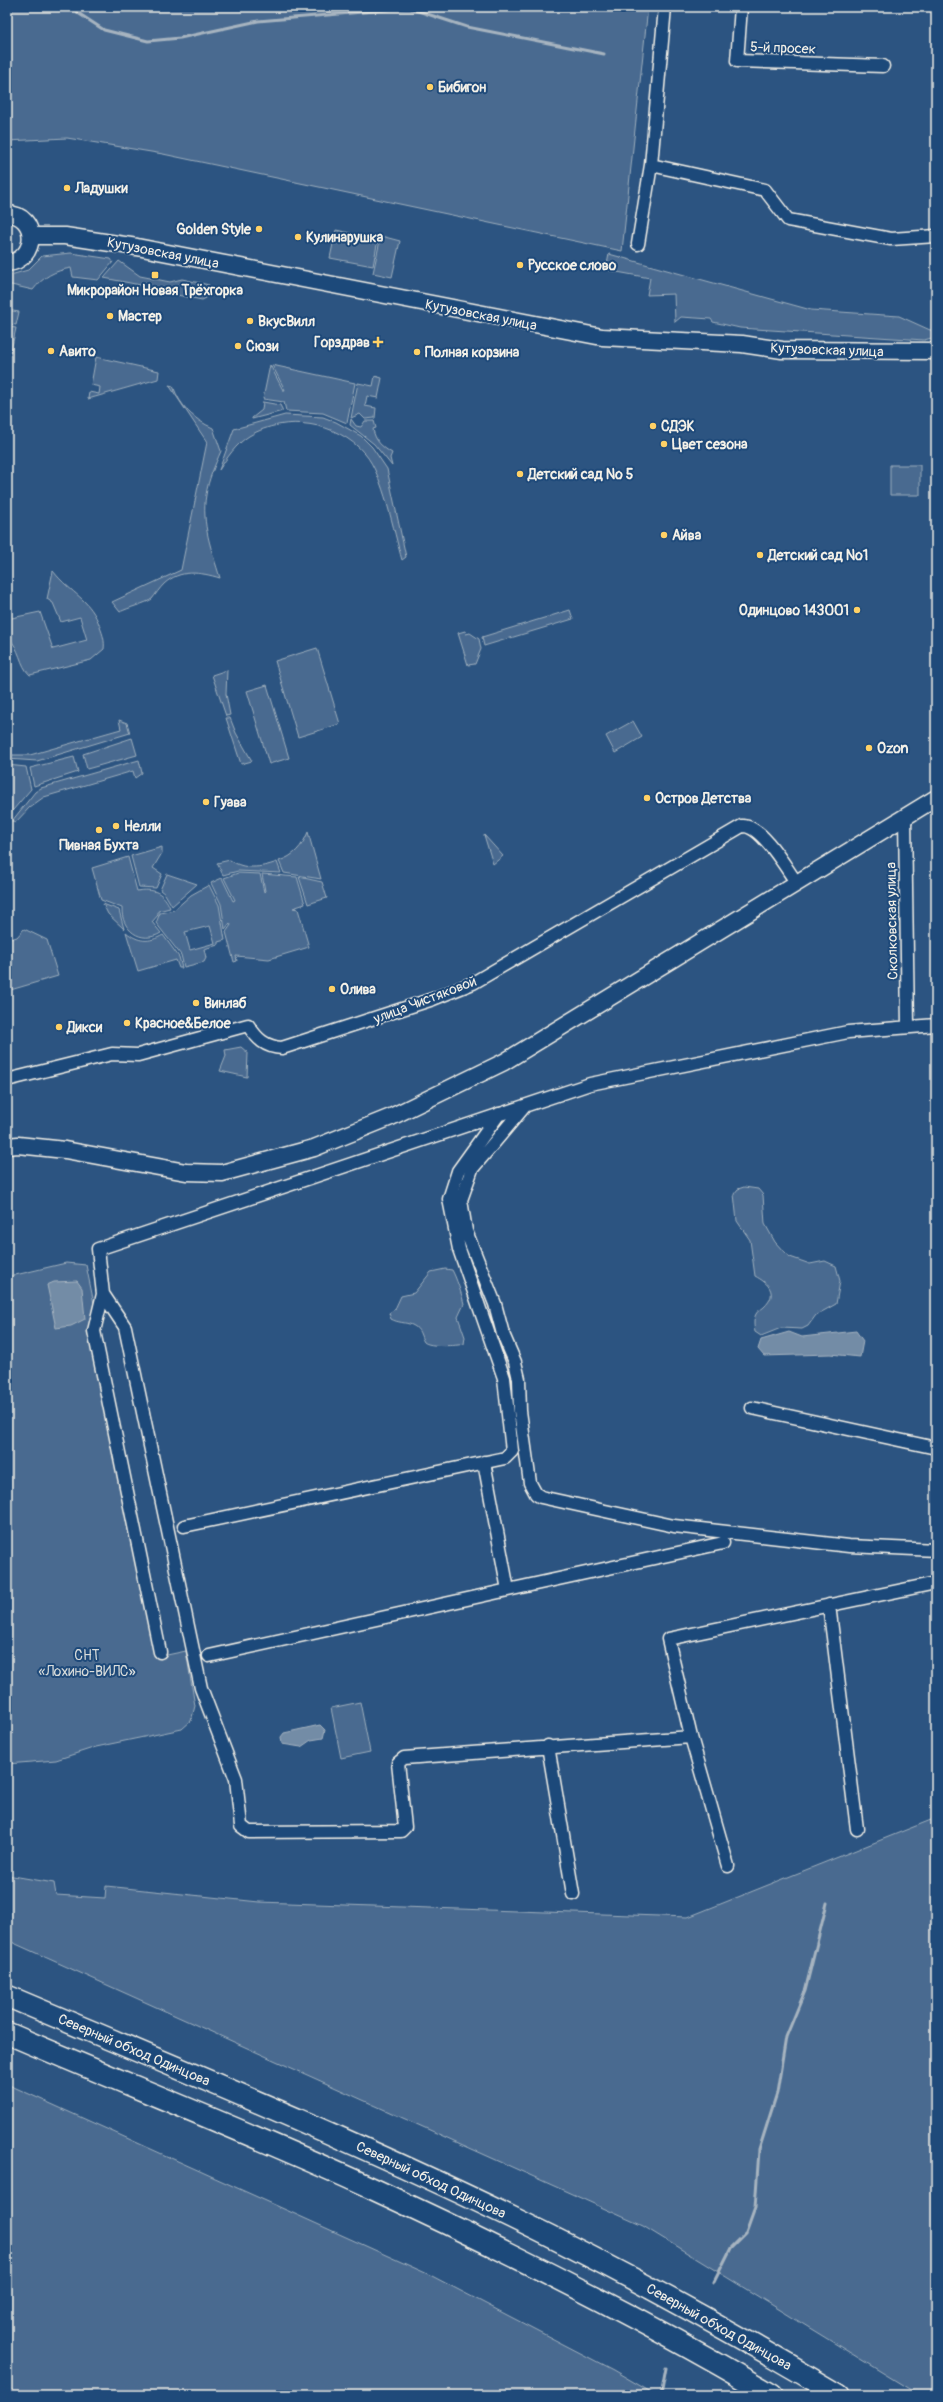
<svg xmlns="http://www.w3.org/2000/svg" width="943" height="2402" font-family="Pangolin,sans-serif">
<rect width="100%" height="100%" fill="#2c5481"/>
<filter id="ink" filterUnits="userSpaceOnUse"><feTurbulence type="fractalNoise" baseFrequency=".025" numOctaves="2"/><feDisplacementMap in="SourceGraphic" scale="8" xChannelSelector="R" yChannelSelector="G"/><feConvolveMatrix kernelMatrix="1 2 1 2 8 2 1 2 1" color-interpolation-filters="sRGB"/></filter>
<g filter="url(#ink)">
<path fill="#496b90" stroke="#9eaebc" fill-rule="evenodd" d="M 7,7 L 648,7 L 622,251 L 163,154 L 67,138 L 7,141 Z
M 336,230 L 378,239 L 373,266 L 330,258 Z
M 381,236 L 400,241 L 392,277 L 373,273 Z
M 71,253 L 111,259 L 113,262 L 98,280 L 73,277 L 71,268 C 54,271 43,277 33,290 L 7,284 L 7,276 L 28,270 L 42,256 Z
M 609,254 L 811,310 L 899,316 L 930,330 L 936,330 L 936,337 L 924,340 L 740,328 L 713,322 L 711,319 L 681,317 L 675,322 L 674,294 L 647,295 L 650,278 L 606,270 Z
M 119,261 L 140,276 L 170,282 L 182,279 L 209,285 L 206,298 L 202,300 L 177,295 L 177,292 L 104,278 Z
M 7,310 L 19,312 L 16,325 L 10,324 L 9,327 L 16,328 L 7,369 Z
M 96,357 L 159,371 L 158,379 L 88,399 L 89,392 L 99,394 L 100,387 L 91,385 Z
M 270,365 L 283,390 L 285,390 L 272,365 L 355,383 L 347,423 L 323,413 L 286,411 L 284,402 L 263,399 Z
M 375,376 L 382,378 L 378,398 L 367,396 L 365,406 L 376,408 L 375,418 L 365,419 L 360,414 L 351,418 L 358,383 L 373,386 Z
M 169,385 L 173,386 C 180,406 194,420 213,428 L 221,451 C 215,465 208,480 206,495 C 201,523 212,551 220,578 C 200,572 180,569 164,584 C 159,589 156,594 152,599 C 147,603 127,608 120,612 L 112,602 L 181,570 L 207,442 Z
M 263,402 L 280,405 L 283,411 L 252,419 L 252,418 L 262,410 Z
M 285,415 L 323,417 L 336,422 L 361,436 L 372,447 L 387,469 L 406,557 L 402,560 C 394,533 383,474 365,454 C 337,421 285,414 249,436 C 236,444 227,458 219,470 L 234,429 Z
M 351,419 L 356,426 L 361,427 L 365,421 L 374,421 L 376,428 L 373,429 C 375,441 382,447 392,453 L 390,458 L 392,466 L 374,444 L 350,425 Z
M 890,465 L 920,465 L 920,495 L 890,495 Z
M 53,571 C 71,594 91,599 100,627 C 103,635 105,641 104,649 L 91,660 L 30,675 C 19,665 21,649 7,636 L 7,619 L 40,612 L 53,649 L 87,640 L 80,617 L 61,622 L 53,603 L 47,599 Z
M 570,610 L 573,619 L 484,646 L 482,637 Z
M 465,631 L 466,634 L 470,633 L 479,639 L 481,649 L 475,664 L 468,665 L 458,633 Z
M 317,648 L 340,724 L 298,737 L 275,661 Z
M 227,670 L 226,694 L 230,715 L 226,716 L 212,675 Z
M 267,685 L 289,758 L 269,764 L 247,691 Z
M 226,718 L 230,718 L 236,733 L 252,761 L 241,764 Z
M 119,720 L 127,723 L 130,733 L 37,761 L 7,759 L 7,755 L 30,755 L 121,729 Z
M 633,721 L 642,737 L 615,753 L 606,736 Z
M 132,738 L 137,755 L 87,769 L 83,754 Z
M 74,757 L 78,772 L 34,786 L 30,768 Z
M 139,760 L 142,773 L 135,778 L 133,771 L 44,797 L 30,807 L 15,823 L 12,821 L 35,792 L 41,788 Z
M 7,765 L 26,767 L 31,789 L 7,817 Z
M 308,832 L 321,879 L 284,873 L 279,861 C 294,856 302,847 308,832 Z
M 484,835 L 503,856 L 493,864 Z
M 162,847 L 162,853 L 153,868 L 162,874 L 156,888 L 139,887 L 131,856 Z
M 128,857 L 137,891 C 153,888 164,892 170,908 L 158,911 L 158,915 L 152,922 L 161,933 C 141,945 121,930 122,908 L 101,900 L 92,868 Z
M 230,860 C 244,870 261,868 277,862 L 281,873 L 238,871 L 223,875 L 217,863 Z
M 238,873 L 260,874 L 264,892 L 265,891 L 262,874 L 297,877 L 305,904 L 293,908 L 298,909 L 309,947 L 269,959 L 236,956 L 237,961 L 234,962 L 226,932 L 231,925 L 230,923 L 225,929 L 221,904 L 211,883 L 222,878 L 233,901 L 235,900 L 224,878 Z
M 167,874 L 197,884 L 172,906 L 165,894 L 160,890 Z
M 299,877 L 322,882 L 327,898 L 308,904 Z
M 209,885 L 219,905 L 225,940 L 218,942 L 218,945 L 204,949 L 206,958 L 204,962 L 184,967 L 181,955 L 156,923 L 160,913 L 174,910 L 191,895 ZM 210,926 L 215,943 L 190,950 L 185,932 Z
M 103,904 L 119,910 L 124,929 L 108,914 Z
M 24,929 L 47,940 L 58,976 L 7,991 L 7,940 L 17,937 Z
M 126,932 C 138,942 149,943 163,935 L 179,957 L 182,968 L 179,968 L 176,960 L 138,971 Z
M 241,1047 L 248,1053 L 247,1077 L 220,1071 L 226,1056 L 225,1050 Z
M 744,1187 L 758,1189 L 763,1195 L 765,1224 L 775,1242 L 785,1253 L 790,1257 L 810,1264 L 825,1261 L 836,1266 L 840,1281 L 836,1304 L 816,1315 L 808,1326 L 802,1329 L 781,1328 L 761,1336 L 755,1332 C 754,1326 753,1320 756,1314 C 758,1310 761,1310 764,1307 C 779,1293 768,1283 755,1276 L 750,1240 L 737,1221 L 734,1194 L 738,1189 Z
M 66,1263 L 86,1265 L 167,1655 L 186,1651 L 195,1706 L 191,1721 L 182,1729 L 96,1747 L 56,1760 L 7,1764 L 7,1277 Z
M 445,1269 L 452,1270 C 456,1277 462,1295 464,1304 L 458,1317 L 465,1337 L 464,1344 C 457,1346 429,1347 424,1342 C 420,1336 421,1329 412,1325 C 405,1322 398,1323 391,1319 L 389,1313 L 395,1309 L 401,1296 L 414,1293 L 431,1272 Z
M 360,1702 L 370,1752 L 341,1758 L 331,1708 Z
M 936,1818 L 936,2395 L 919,2395 L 643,2226 L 7,1940 L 7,1875 L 54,1883 L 56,1895 L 105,1898 L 106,1886 L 259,1902 L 688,1917 Z
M 7,2084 L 430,2275 L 613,2370 L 656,2395 L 7,2395 Z"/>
<path fill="#738ca6" stroke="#a7b4c0" d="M 77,1281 L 82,1288 L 85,1319 L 71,1326 L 56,1328 L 47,1285 L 54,1282 Z
M 856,1331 L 863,1341 L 860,1357 L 830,1354 L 764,1356 L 758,1349 L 761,1340 L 789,1332 L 802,1337 Z
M 320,1725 L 325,1730 L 323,1738 L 311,1740 L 301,1747 L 282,1744 L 281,1737 L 284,1733 Z"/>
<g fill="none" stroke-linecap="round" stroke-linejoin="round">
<path stroke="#a7b4c0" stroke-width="3" d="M 74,7 L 78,13 L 104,30 L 148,41 L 180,38 L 258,21 L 409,8 L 467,27 L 604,54
M 714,2282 L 731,2248 L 746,2233 L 755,2208 L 759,2150 L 777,2093 L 786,2037 L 805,1991 L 827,1903
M 661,2395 L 666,2368"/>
<defs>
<path id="street" d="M 741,7 L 737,61 L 883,66
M 651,165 L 765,190 L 788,220 L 891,239 L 936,236
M 638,244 L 651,165 L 665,7
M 905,817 L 908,1026
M 7,1080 L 112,1054 L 138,1055 L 248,1025 C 257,1039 265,1047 282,1048 L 433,999 L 473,983 L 742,826 C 761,824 786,868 796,882
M 525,1106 L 472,1169 L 461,1200 L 466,1231 L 495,1304 L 503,1334 L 515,1362 L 519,1379 L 520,1411 L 530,1483 L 536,1494 L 541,1497 L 674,1526 L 849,1546 L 936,1550
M 103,1294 L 125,1327 L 201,1688 L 236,1779 L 241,1826 L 249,1832 L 401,1831 L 405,1827 L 398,1763 L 404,1758 L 691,1737
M 752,1408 L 936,1448
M 484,1462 L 508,1590 L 723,1543
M 184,1526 L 505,1458 L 512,1451 L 504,1378 L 459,1249 L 449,1199 L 458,1171 L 499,1114
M 829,1605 L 857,1829
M 160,1652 L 94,1331 L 103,1294 L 98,1249 L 590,1084 L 848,1032 L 936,1025
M 209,1656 L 508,1590
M 548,1746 L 573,1894
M 728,1866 L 691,1737 L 668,1639 L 936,1583"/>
<path id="secondary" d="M 7,214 C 39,214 38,261 7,263
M 32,236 L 65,236 L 137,247 L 602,337 L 742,344 L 782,350 L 936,351
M 7,1146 L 18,1145 L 65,1150 L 186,1172 L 222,1173 L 314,1148 L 391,1117 L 504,1062 L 936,798"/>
<path id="highway" d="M 7,1996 C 175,2067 344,2136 509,2216 C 621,2270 731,2331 839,2395
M 7,2033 C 128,2085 251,2133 371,2188 C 508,2251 643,2319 772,2395"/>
</defs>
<use href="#street" stroke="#f4f1e8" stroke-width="15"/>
<use href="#secondary" stroke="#f4f1e8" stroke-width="19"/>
<use href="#highway" stroke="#f4f1e8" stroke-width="24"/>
<use href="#street" stroke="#1f4a7a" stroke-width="12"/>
<use href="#secondary" stroke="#1f4a7a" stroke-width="16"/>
<use href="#highway" stroke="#1f4a7a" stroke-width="21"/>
</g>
</g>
<g fill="#ffd166" stroke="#1f4a7a" stroke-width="1.5">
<circle cx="430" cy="87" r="4"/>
<circle cx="67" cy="188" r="4"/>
<circle cx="259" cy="229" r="4"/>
<circle cx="298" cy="237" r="4"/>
<circle cx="520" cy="265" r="4"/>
<rect x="151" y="271" width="8" height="8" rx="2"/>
<circle cx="110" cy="316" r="4"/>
<circle cx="250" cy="321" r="4"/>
<path d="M376 336h4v4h4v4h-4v4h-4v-4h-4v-4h4z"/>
<circle cx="238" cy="346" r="4"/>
<circle cx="51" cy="351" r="4"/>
<circle cx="417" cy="352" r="4"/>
<circle cx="653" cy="426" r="4"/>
<circle cx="664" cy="444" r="4"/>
<circle cx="520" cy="474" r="4"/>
<circle cx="664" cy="535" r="4"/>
<circle cx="760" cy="555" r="4"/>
<circle cx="857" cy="610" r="4"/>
<circle cx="869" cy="748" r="4"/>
<circle cx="647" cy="798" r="4"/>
<circle cx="206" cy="802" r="4"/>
<circle cx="116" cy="826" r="4"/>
<circle cx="99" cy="830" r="4"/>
<circle cx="332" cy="989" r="4"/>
<circle cx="196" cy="1003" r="4"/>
<circle cx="127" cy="1023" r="4"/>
<circle cx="59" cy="1027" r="4"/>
</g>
<g text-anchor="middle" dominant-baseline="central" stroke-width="4" stroke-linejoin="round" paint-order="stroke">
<g font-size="14" fill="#f4f1e8" stroke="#1f4a7a">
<text transform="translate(783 48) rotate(2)">5-й просек</text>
<text transform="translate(163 253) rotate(11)">Кутузовская улица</text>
<text transform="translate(481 315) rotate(11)">Кутузовская улица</text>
<text transform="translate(827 350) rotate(2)">Кутузовская улица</text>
<text transform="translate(892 921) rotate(-91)">Сколковская улица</text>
<text transform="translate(425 1000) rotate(-21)">улица Чистяковой</text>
<text transform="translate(134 2050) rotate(23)">Северный обход Одинцова</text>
<text transform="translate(431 2180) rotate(25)">Северный обход Одинцова</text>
<text transform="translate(719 2327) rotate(29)">Северный обход Одинцова</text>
</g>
<g font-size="14" font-weight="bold" fill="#f4f1e8" stroke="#1f4a7a" text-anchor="start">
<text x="438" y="87">Бибигон</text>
<text x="75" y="188">Ладушки</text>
<text x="251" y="229" text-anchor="end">Golden Style</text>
<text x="306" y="237">Кулинарушка</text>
<text x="528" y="265">Русское слово</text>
<text x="155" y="290" text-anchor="middle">Микрорайон Новая Трёхгорка</text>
<text x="118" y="316">Мастер</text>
<text x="258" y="321">ВкусВилл</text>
<text x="370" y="342" text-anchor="end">Горздрав</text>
<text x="246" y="346">Сюзи</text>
<text x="59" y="351">Авито</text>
<text x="425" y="352">Полная корзина</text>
<text x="661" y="426">СДЭК</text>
<text x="672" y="444">Цвет сезона</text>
<text x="528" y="474">Детский сад № 5</text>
<text x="672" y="535">Айва</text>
<text x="768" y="555">Детский сад №1</text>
<text x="849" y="610" text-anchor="end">Одинцово 143001</text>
<text x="877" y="748">Ozon</text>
<text x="655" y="798">Остров Детства</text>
<text x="214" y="802">Гуава</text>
<text x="124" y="826">Нелли</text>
<text x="99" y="845" text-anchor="middle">Пивная Бухта</text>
<text x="340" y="989">Олива</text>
<text x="204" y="1003">Винлаб</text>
<text x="135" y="1023">Красное&amp;Белое</text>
<text x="67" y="1027">Дикси</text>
</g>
<g font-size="14" fill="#dadddb" stroke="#1f4a7a">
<text x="87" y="1655">СНТ<tspan x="87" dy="16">«Лохино-ВИЛС»</tspan></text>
</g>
</g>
<rect width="943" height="2402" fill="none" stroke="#1f4a7a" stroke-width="24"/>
<rect x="12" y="12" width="919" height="2378" fill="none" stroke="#f4f1e8" stroke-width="1.5" filter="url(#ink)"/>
</svg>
